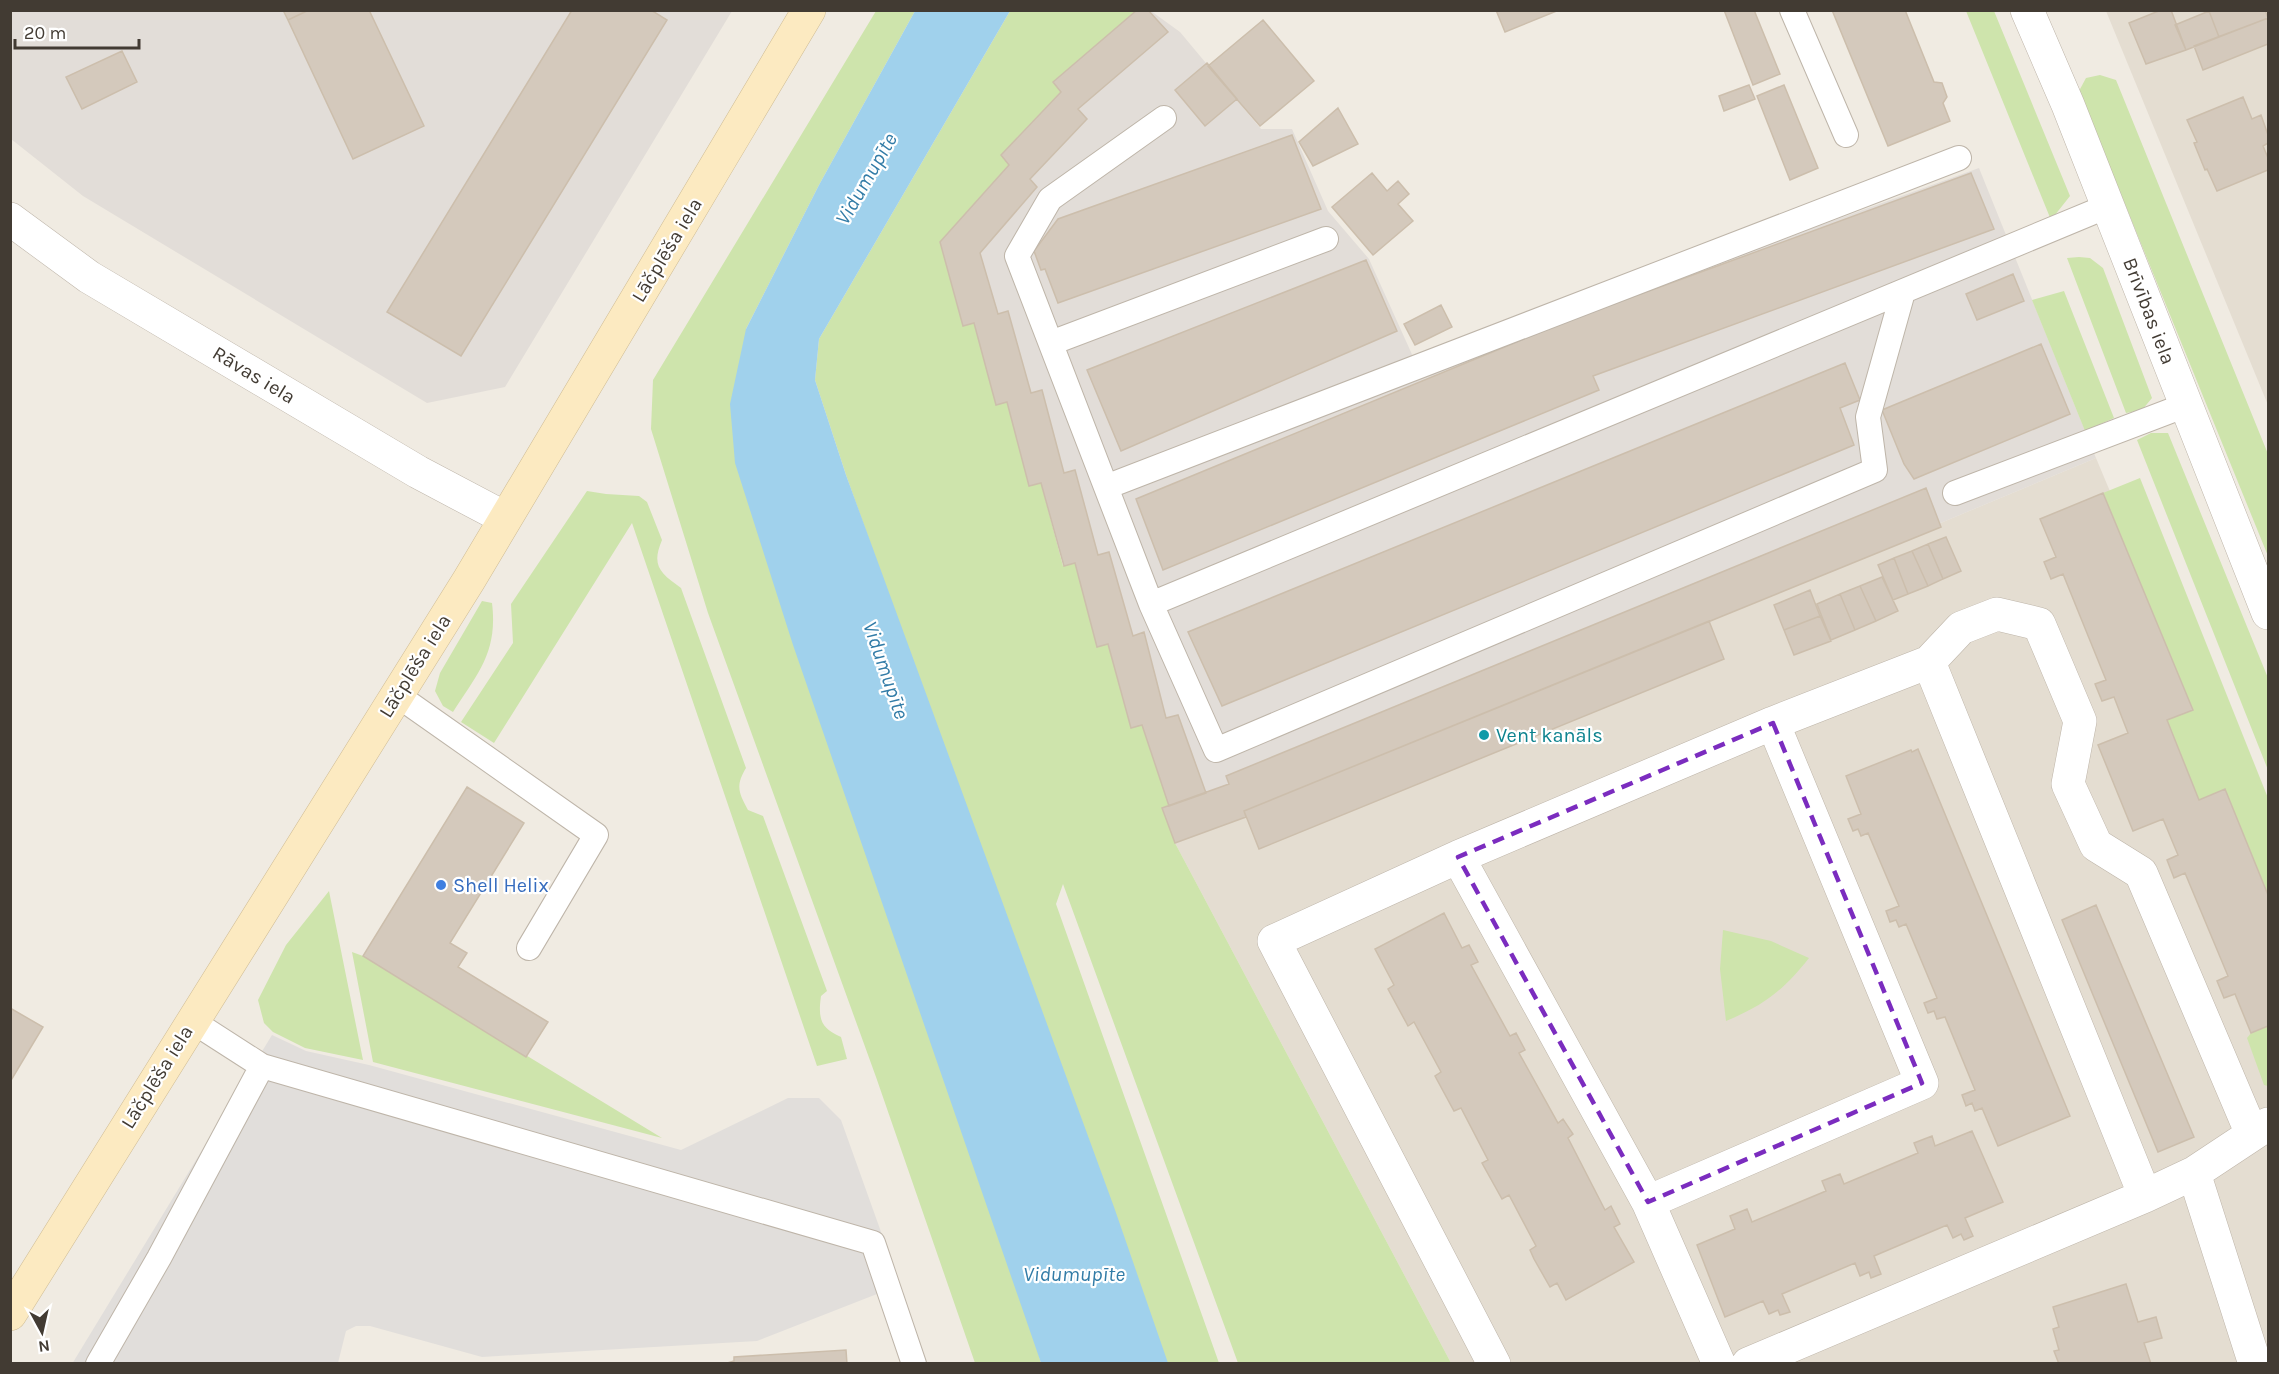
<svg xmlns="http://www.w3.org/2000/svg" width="2279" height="1374" font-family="Karla,sans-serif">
<rect width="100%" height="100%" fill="#f0ebe2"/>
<path fill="#e4ddd1" d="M 2106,11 L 2268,11 L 2268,405 Z
M 2096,458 L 2268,868 L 2268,1363 L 1451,1363 L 1175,843 Z"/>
<path fill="#e2ddd8" d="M 10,11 L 732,11 L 505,387 L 427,403 L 83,196 L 11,139 Z
M 1137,11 L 1151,11 L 1180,32 L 1261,129 L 1292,129 L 1328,211 L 1369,259 L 1419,370 L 1979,168 L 2096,458 L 1175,843 L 1142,725 L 1131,728 L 1108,644 L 1097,647 L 1075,564 L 1064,566 L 1041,484 L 1029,486 L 1007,402 L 996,405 L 974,324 L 963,326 L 940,242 L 1009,165 L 1061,92 L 1053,82 Z"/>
<path fill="#cee4ac" d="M 876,11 L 915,11 L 819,185 L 746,329 L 1041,1363 L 975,1363 L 876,1077 L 708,613 L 651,429 L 653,380 Z
M 1010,11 L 1137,11 L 1054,82 L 1061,92 L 1009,165 L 940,242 L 963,326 L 974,323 L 996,404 L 1007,402 L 1029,486 L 1041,483 L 1063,566 L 1075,563 L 1097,646 L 1108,644 L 1131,728 L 1142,725 L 1169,806 L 1175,843 L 1451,1363 L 1238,1363 L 1063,884 L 1056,904 L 1219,1363 L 1163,1363 L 846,475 L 815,380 L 819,339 Z
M 1966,11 L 1994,11 L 2070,196 L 2051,220 Z
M 2100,75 L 2116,80 L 2268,454 L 2268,556 L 2079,91 L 2086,78 Z
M 2079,257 L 2090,258 L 2103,268 L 2152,398 L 2142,410 L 2126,413 L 2067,258 Z
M 2064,291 L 2114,418 L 2085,431 L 2032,300 Z
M 2151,433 L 2168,433 L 2268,678 L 2268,770 L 2137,440 Z
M 2140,478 L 2268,798 L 2268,895 L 2225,790 L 2199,800 L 2167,720 L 2192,709 L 2103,493 Z
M 587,491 L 606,494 L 639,496 L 647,502 L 662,540 C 651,566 660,573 681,588 L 746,768 C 735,786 739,793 748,810 L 763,816 L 827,991 L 821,996 C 818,1018 820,1028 841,1037 L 847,1059 L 817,1066 L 632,523 L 494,743 L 461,722 L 513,643 L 511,604 Z
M 482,601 L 492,603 C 498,652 478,673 453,712 L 443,706 L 435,691 L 440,673 Z
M 329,891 L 363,1060 L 305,1048 L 273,1032 L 264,1023 L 258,1000 L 286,945 Z
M 1723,930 L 1771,941 L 1809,958 C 1784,990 1763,1006 1726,1021 L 1720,969 Z
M 352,952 L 363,956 L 662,1138 L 373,1062 Z
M 2268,1026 L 2268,1086 L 2264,1085 L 2247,1038 L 2251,1033 Z"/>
<path fill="#e1dedb" d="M 272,1035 L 306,1051 L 369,1065 L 681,1150 L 788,1098 L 819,1098 L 841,1120 L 900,1285 L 757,1341 L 482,1357 L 370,1326 L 356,1326 L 346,1331 L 338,1363 L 72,1364 Z"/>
<path fill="#a0d1ec" d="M 915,11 L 1010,11 L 819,339 L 815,380 L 846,475 L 1114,1207 L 1168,1363 L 1041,1363 L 793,645 L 735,463 L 730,404 L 746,329 L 819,185 Z"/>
<path fill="#d4c9bc" stroke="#ccbeac" stroke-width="1.5" d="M 283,10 L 309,10 L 288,20 Z
M 309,10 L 369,10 L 424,126 L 353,159 L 288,20 Z
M 572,10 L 651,10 L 667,20 L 461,356 L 387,312 Z
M 1137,10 L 1148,10 L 1168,32 L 1078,109 L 1087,119 L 1030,179 L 1037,187 L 980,253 L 998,314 L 1008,311 L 1031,393 L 1042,390 L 1064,473 L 1075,470 L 1098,555 L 1109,552 L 1133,636 L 1144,632 L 1166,718 L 1178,715 L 1206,793 L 1169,806 L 1142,725 L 1131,728 L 1108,644 L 1097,647 L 1075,563 L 1064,566 L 1041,483 L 1029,486 L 1007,402 L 996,405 L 974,323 L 963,326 L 940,242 L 1009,165 L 1001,155 L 1061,92 L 1053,82 Z
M 1496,10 L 1559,10 L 1505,32 Z
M 1724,10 L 1754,10 L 1780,74 L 1753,85 Z
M 1832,10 L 1905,10 L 1934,82 L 1942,83 L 1947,97 L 1943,103 L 1950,121 L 1888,146 Z
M 2161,10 L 2171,10 L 2186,50 L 2146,64 L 2129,23 Z
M 2212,10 L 2265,10 L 2268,18 L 2219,37 L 2209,11 Z
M 2209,11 L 2219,37 L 2186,50 L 2175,25 Z
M 2268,18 L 2268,44 L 2203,70 L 2194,46 Z
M 1263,20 L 1314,81 L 1260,126 L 1208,66 Z
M 122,51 L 137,82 L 82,109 L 66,77 Z
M 1207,63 L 1237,99 L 1205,126 L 1175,90 Z
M 1749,85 L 1755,99 L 1724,111 L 1719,96 Z
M 1784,85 L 1818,168 L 1790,180 L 1757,96 Z
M 2243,97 L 2252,119 L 2261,115 L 2268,135 L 2268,143 L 2263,146 L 2268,158 L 2268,170 L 2217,191 L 2207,169 L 2205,170 L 2194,143 L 2197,142 L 2187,120 Z
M 1338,108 L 1358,144 L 1313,166 L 1299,142 Z
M 1292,135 L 1321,209 L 1058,303 L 1045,269 L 1041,270 L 1034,251 L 1058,219 Z
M 1372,173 L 1387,191 L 1398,181 L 1409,194 L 1398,204 L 1413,221 L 1373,255 L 1332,207 Z
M 1971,173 L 1994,229 L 1593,376 L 1599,390 L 1163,570 L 1136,499 L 1570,320 Z
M 1366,260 L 1397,331 L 1121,451 L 1087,370 Z
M 2013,274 L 2024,301 L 1977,320 L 1966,294 Z
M 1441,305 L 1452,327 L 1415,345 L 1404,324 Z
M 2041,344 L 2070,414 L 1914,479 L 1904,464 L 1882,410 Z
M 1845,363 L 1860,400 L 1840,408 L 1854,445 L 1222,706 L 1188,632 Z
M 1926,488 L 1941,527 L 1244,811 L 1246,817 L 1175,843 L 1162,808 L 1229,784 L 1226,776 Z
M 2103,493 L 2193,710 L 2167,720 L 2199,800 L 2225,789 L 2268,895 L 2268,1026 L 2251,1033 L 2235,994 L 2224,998 L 2217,981 L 2228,976 L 2185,873 L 2174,878 L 2167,860 L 2178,855 L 2163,819 L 2133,831 L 2098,745 L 2128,733 L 2114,697 L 2102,701 L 2095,684 L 2106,680 L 2063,574 L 2051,579 L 2044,562 L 2056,557 L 2040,519 Z
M 1946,537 L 1961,571 L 1943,579 L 1928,544 Z
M 1928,544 L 1943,579 L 1928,586 L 1912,551 Z
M 1912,551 L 1928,586 L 1908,594 L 1894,558 Z
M 1894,558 L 1908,594 L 1893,600 L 1878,565 Z
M 1882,577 L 1898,611 L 1876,621 L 1860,586 Z
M 1860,586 L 1876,621 L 1855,630 L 1840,594 Z
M 1810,590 L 1820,616 L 1784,630 L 1774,605 Z
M 1840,594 L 1855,630 L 1831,640 L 1817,604 Z
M 1820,616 L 1831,641 L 1794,655 L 1784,630 Z
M 1709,621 L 1724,659 L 1259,849 L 1244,811 Z
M 1918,749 L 2070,1116 L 1998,1146 L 1982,1108 L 1975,1111 L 1972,1103 L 1966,1106 L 1962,1095 L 1975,1090 L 1945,1017 L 1937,1019 L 1934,1011 L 1928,1013 L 1924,1003 L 1937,998 L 1906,924 L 1899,927 L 1896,920 L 1890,922 L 1886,911 L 1899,906 L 1868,833 L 1861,836 L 1858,829 L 1853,831 L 1848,819 L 1861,814 L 1846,776 L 1911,750 L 1912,752 Z
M 467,787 L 524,823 L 450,943 L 467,953 L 458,967 L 548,1022 L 526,1057 L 363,956 Z
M 2096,905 L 2194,1137 L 2158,1152 L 2062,920 Z
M 1444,913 L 1462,948 L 1469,945 L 1478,962 L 1471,965 L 1510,1036 L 1516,1033 L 1525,1050 L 1519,1053 L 1558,1123 L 1563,1119 L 1573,1134 L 1568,1138 L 1605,1210 L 1611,1206 L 1620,1224 L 1614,1227 L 1634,1262 L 1566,1300 L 1557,1283 L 1550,1287 L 1534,1259 L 1530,1250 L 1536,1246 L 1509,1195 L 1502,1199 L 1482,1163 L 1488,1160 L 1461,1108 L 1454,1111 L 1435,1076 L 1441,1072 L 1414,1022 L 1408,1026 L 1388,989 L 1394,985 L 1375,949 Z
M 10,1008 L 43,1027 L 10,1082 Z
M 1972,1131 L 2003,1202 L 1965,1218 L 1973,1236 L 1964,1240 L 1961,1234 L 1953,1238 L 1947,1225 L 1874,1256 L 1881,1274 L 1871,1278 L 1869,1272 L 1860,1276 L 1855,1263 L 1782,1294 L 1790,1312 L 1780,1315 L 1778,1310 L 1769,1314 L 1763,1301 L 1725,1317 L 1697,1245 L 1735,1229 L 1730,1216 L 1747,1209 L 1752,1222 L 1826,1191 L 1822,1181 L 1840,1174 L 1844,1184 L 1918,1153 L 1914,1143 L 1932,1136 L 1935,1146 Z
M 2126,1284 L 2138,1322 L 2156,1317 L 2162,1338 L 2144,1343 L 2151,1364 L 2059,1364 L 2054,1351 L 2059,1350 L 2053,1329 L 2059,1327 L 2053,1307 Z
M 846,1350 L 847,1364 L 724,1364 L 734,1361 L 734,1357 Z"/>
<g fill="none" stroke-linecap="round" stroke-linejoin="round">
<defs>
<path id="service" d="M 1792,10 L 1846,135
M 1903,292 L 1868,417 L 1875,470 L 1216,750 L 1151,604 L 2108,206
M 1051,343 L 1326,239
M 1106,487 L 1959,158
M 1955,493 L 2186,405
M 1151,604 L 1017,256 L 1050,199 L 1164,118
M 397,695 L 596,835 L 529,948
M 192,1021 L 262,1066 L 873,1243 L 914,1364
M 98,1364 L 159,1258 L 262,1066"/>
<path id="minor" d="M 10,219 L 89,277 L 418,472 L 505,518
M 1458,857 L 1648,1202 L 1719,1364
M 2194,1173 L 2255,1364
M 2145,1196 L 1929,662 L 1961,628 L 1997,614 L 2039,624 L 2080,721 L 2068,784 L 2096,845 L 2141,873 L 2252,1134
M 1648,1202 L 1922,1083 L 1773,723
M 1494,1364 L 1274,941 L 1458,857 L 1773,723 L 1929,662
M 1748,1364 L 2145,1196 L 2194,1173 L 2268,1124"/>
<path id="tertiary" d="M 2027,10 L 2068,105 L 2268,613"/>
<path id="secondary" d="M 10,1314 L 469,580 L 809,10"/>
</defs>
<use href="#service" stroke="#beb5a9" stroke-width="26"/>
<use href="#minor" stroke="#beb5a9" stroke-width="34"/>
<use href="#tertiary" stroke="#beb5a9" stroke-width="34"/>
<use href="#secondary" stroke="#cfbc94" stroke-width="34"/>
<use href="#service" stroke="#fff" stroke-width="24"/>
<use href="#minor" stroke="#fff" stroke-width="33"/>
<use href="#tertiary" stroke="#fff" stroke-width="33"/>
<use href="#secondary" stroke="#fceac1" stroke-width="33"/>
</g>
<path fill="none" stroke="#7b2cbf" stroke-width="4.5" stroke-dasharray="12 8" stroke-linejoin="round" d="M 1773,723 L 1922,1083 L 1648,1202 L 1458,857 Z"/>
<circle fill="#0f9aa8" stroke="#fff" stroke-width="2" cx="1484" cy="735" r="6"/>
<circle fill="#3f7fe0" stroke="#fff" stroke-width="2" cx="441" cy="885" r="6"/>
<g text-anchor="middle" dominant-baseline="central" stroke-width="4.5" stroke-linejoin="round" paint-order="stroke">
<g font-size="20" fill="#423b33" stroke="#fff">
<text transform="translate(667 250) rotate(-59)">Lāčplēša iela</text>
<text transform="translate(2149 311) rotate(69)">Brīvības iela</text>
<text transform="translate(254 375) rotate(31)">Rāvas iela</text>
<text transform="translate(415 666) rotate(-58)">Lāčplēša iela</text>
<text transform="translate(157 1077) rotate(-58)">Lāčplēša iela</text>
</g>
<g font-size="20" fill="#0d838f" stroke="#fff" text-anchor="start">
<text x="1496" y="735">Vent kanāls</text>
</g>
<g font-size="20" fill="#366cbe" stroke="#fff" text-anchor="start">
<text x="453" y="885">Shell Helix</text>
</g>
<g font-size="21" font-style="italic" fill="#327ca7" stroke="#fff">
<text transform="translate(866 179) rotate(-60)">Vidumupīte</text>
<text transform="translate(886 670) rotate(71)">Vidumupīte</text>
<text x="1074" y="1274">Vidumupīte</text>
</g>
</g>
<rect width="2279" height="1374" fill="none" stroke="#423b33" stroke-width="24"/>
<g transform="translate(42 1332) rotate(172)" stroke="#ffffff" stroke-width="4.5" paint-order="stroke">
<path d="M0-4.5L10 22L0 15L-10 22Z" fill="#423b33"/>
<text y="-9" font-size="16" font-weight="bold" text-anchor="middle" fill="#423b33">N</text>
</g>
<path d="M15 39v9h124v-9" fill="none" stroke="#423b33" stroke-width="3"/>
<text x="24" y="39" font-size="18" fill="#423b33" stroke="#ffffff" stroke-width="4.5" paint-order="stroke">20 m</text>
</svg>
